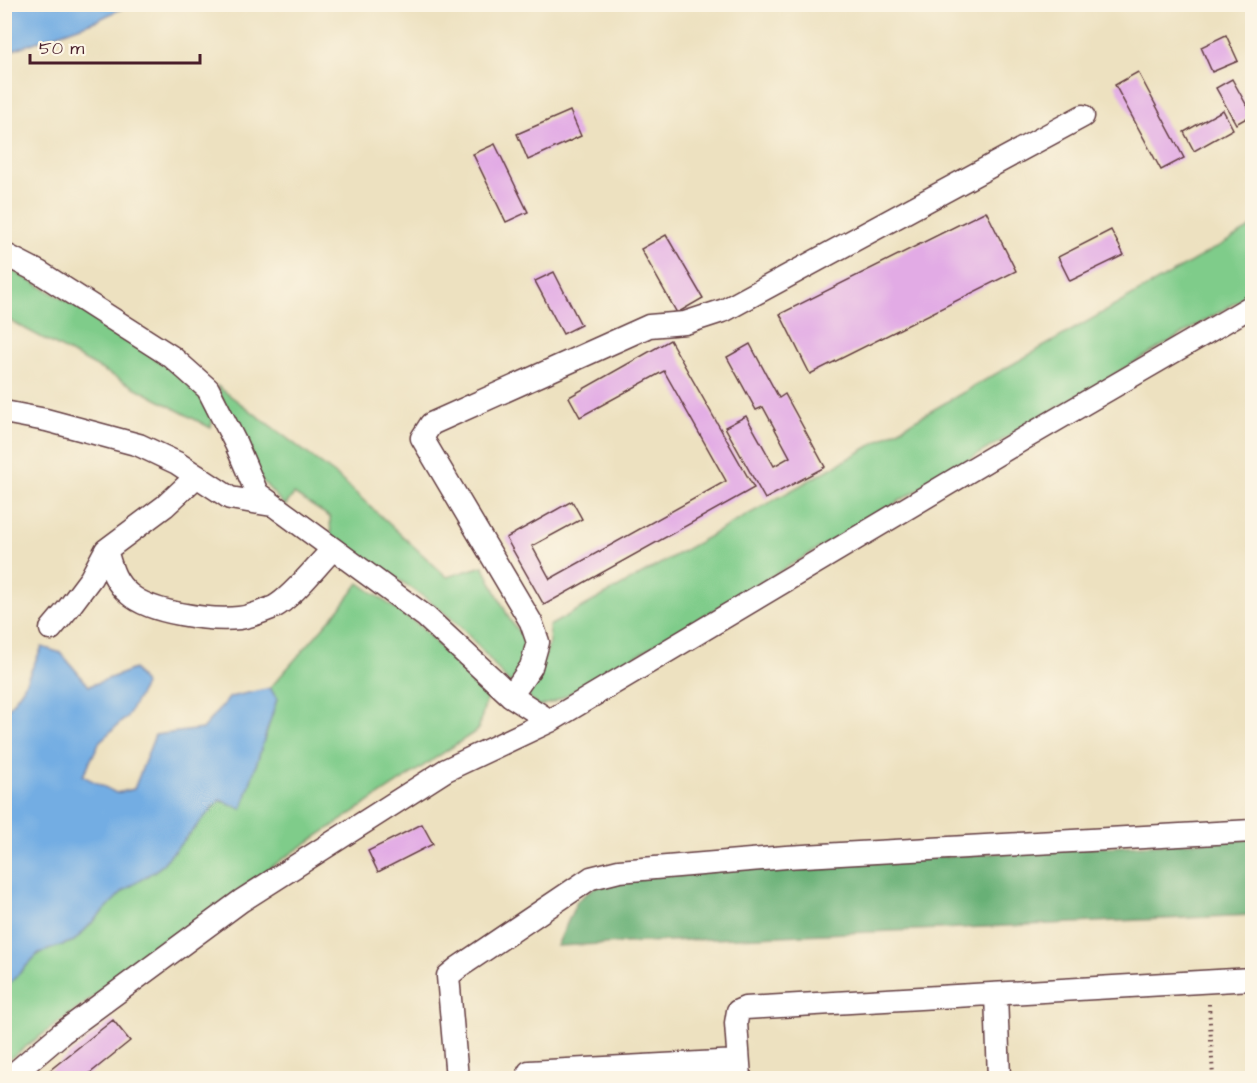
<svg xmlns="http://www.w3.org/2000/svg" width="1257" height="1083" font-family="'Architects Daughter',sans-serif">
<rect width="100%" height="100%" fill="#fcf5e5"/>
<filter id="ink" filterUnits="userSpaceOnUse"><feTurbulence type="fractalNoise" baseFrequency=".0167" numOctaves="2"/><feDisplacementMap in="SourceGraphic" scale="12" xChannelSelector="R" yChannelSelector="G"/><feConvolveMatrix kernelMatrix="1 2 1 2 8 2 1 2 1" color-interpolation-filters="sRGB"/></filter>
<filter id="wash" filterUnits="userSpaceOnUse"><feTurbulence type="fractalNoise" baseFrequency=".008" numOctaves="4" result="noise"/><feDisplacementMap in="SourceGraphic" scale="24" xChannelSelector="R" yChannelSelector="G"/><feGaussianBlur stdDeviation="1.35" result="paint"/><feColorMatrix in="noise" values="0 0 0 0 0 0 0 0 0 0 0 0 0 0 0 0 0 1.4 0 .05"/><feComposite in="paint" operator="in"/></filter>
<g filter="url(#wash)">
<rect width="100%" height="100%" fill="#ede1c0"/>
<path fill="#7fcc8a" stroke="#64765a" stroke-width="1.5" d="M 1252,227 L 1252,293 L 597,679 L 554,702 L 538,707 L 524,691 C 537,671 553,651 549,626 L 842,462 Z
M 4,266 L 101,320 L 191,384 L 213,416 L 211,428 L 5,318 Z
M 216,385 L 336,475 L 447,577 L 483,566 L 510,620 L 524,639 L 523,665 L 510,684 C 490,660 471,635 447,615 C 411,585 371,562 331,538 L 330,517 L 294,494 L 285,506 L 257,475 Z
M 359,583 L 420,626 L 487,697 L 478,730 L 281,860 L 5,1062 L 5,988 L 39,953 L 74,941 L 123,891 L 159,868 L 220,800 L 242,809 L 277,699 L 270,688 L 341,607 Z"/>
<path fill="#67b076" stroke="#586850" stroke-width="1.5" d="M 1252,839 L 1252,915 L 557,946 L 577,901 L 604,880 L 677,871 Z"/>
<path fill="#73ade3" stroke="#5e6687" stroke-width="1.5" d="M 4,5 L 5,4 L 129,5 L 98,20 L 5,53 Z
M 42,647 L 61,653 L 89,686 L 134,669 L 145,685 L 127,717 L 100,741 L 83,776 L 116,793 L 134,789 L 155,735 L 202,729 L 230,697 L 270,688 L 277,699 L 242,809 L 220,800 L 159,868 L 123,891 L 74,941 L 39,953 L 5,988 L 5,713 L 23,688 Z"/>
<g id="blocks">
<path fill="#e2abe5" d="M 1226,35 L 1238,61 L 1212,72 L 1201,47 Z
M 1138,72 L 1184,158 L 1161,170 L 1115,85 Z
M 1232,79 L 1252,115 L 1236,124 L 1216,88 Z
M 1223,110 L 1233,129 L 1194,151 L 1184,132 Z
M 570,111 L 581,136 L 528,160 L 517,134 Z
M 495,144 L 528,212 L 506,222 L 473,154 Z
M 986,211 L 1016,271 L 810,374 L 780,314 Z
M 1111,230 L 1124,255 L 1070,281 L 1058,257 Z
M 666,235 L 703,298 L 677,313 L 641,249 Z
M 554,272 L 581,325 L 563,334 L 535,281 Z
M 670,340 L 754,488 L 544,605 L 506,538 L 572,501 L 582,519 L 532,546 L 550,579 L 726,481 L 664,371 L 580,417 L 569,397 Z
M 750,344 L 779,398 L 785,394 L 825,467 L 765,499 L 725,427 L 746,416 L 774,466 L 790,457 L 763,407 L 756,410 L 727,357 Z
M 422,824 L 433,844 L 378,872 L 368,851 Z
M 113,1020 L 130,1041 L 84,1078 L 40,1078 Z"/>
</g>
</g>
<g filter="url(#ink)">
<use href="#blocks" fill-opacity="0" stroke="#623c41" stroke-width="1.5"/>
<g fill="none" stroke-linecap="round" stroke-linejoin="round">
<defs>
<path id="minor" d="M 4,254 L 39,272 L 172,357 L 208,389 L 236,444 L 257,493 L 426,617 L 511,696 L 550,721
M 4,412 L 46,420 L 139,445 L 177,463 L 230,498 L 272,505
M 106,550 C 111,567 114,582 129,594 C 150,613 211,621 239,618 C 250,617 264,611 274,607 C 292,598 318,564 333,549
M 51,629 L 67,610 L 91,578 L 106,550 L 165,506 L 197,476
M 511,696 L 531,667 L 538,642 L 531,622 L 422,438 L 431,424 L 649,326 L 685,323 L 725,310 L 1083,116
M 996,994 L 999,1078
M 529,1072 L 738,1061
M 9,1078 L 62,1033 L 241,901 L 446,770 L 550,721 L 1023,439 L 1252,306
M 457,1078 L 448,976 L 459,967 L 591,878 L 619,871 L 786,857 L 1252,831
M 740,1078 L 736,1023 L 738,1011 L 745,1008 L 1252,979"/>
</defs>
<use href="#minor" stroke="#623c41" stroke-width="25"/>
<path stroke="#623c41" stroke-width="4" stroke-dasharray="1.5 4.5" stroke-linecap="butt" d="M 1209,1004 L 1213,1078"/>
<use href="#minor" stroke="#fff" stroke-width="22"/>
</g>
</g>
<rect width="1257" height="1083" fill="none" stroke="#fcf5e5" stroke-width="24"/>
<path d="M30 54v9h170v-9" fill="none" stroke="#4a1f2b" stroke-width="3"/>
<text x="39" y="54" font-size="18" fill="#4a1f2b" stroke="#fcf5e5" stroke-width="4.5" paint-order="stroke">50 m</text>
</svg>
